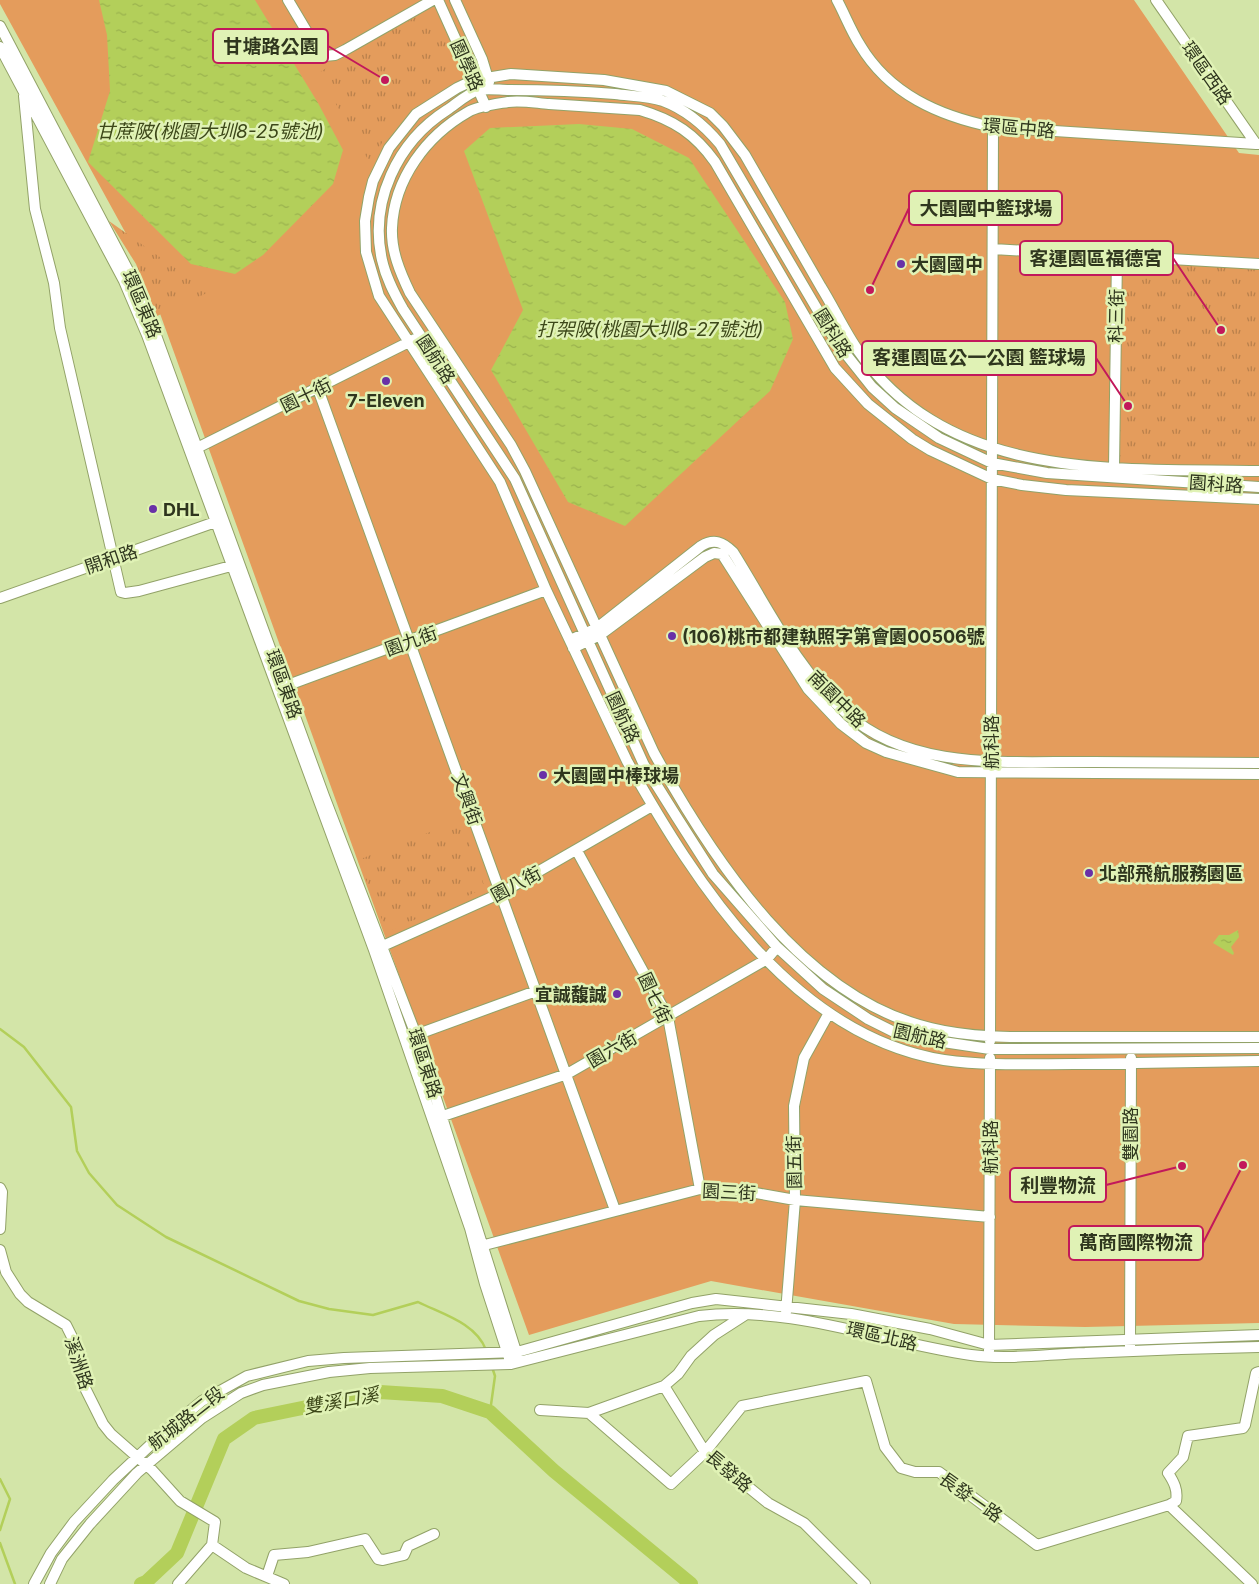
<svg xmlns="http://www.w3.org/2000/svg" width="1259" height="1584" font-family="Inter,'Noto Sans TC',sans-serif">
<defs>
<pattern id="park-tufts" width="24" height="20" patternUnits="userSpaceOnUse" patternTransform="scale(1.25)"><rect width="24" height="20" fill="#e49c5c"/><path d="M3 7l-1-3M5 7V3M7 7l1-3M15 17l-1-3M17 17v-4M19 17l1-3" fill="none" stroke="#b9804b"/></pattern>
<pattern id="water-ripples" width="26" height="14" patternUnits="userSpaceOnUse" patternTransform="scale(1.25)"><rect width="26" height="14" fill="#b3cf5a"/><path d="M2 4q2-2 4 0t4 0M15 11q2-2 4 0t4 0" fill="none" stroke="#9ab24e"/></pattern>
</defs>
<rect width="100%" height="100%" fill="#d3e5a8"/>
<path fill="#e49c5c" d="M 0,0 L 1134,0 L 1239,153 L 1259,155 L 1259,1323 L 1085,1327 L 954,1324 L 711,1281 L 529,1335 L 141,261 L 0,4 Z"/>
<path fill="url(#park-tufts)" d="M 431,8 L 462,73 C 437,87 410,102 392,126 C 384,138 378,151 370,163 L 318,73 Z
M 109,221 L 209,292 L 157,316 L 136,264 Z
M 1121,260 L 1259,268 L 1259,463 L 1118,462 Z
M 461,820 L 485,888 L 387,932 L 358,860 Z"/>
<path fill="url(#water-ripples)" d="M 99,0 L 255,0 L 318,103 L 343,150 L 333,184 L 263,255 L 235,274 L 191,264 L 88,162 L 110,91 L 107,35 Z
M 579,124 L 632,129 L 689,158 L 785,302 L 793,339 L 770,391 L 625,526 L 568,502 L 491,370 L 523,310 L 464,151 L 490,128 Z
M 1238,930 L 1239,937 L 1231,947 L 1234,953 L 1233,955 L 1213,943 L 1219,935 L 1229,935 Z"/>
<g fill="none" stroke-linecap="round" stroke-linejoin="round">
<path stroke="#b3cf5a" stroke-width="2.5" d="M 0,1029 L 24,1047 L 71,1107 L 77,1151 L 89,1173 L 117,1205 L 166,1237 L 299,1301 L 329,1309 L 373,1315 L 418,1302 C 442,1314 476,1323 486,1350
M 490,1412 L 495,1376 L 492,1367
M 0,1479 L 10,1499 L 0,1530
M 0,1543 L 15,1584"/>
<path stroke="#b3cf5a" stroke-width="14" d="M 141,1584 L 146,1582 L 177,1553 L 224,1439 L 254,1418 L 380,1392 L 442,1396 L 490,1412 L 554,1471 L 691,1584"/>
<defs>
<path id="minor" d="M 288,0 L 316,47 L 324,56 L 335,55 L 345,50 L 433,0
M 438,0 L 486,107
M 455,0 L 482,59 L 489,82
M 837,0 C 845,15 851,31 860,45 C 889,94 939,116 993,127 L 1256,144
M 1156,0 L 1256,144 L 1259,144
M 0,26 L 142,297 L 324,796 L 416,1035 L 519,1361
M 0,47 L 124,281 L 147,335 L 374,950 L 470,1228 L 485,1284 L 511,1364
M 24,96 L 35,209 L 54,283 L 60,328 L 121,592 L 125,593 L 139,591 L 231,566
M 993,249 L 1259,264
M 318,389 L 615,1210
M 191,451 L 415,339
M 1114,467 L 1117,256
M 1259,471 C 1118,468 951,483 859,352 C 845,332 834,308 821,287 C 796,243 770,199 745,155 L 723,126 L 710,113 L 666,91 L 604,80 L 511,74 L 474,80 L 457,88 L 416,114 L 389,148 L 373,181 L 369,197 L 365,221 L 366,252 L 379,296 L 500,482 L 546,590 L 627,761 C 696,884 793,1036 944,1060 C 986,1066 1031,1064 1074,1064 C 1136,1063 1197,1062 1259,1061
M 1259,487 L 1047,473 L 992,463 L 939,438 L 895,408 L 872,387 L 837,343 L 720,144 C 704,125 687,110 663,101 C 648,96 631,96 615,94 C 579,91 545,90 509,90 C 500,90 487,88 479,90 C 468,93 456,104 447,110 C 397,142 369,202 382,260 C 386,278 394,293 403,309 L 515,479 L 644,765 L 676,816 L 713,874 L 777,947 L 823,989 L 868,1019 L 894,1032 L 923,1039 L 990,1049 L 1259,1048
M 1259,499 L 1066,490 L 1022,485 L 992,479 L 930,450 L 912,439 L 868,404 L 835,368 L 715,162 C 695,134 674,120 640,110 C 610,108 580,106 549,104 C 536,103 521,100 508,102 C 496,104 478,106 468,112 C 426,136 394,179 392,228 C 391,251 400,272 410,293 L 511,445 L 525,471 L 654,753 C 713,860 804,999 931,1028 C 976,1039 1023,1037 1070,1037 C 1133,1037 1196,1037 1259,1037
M 0,598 L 221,520
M 570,640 L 597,628 L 701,546 C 714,538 723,542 733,552 C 767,606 797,670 846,713 C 912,772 1010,761 1092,762 C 1148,762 1203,763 1259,763
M 573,648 L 600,635 L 705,557 L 714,553 L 722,554 L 808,689 L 841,724 L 866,743 L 886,752 L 958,772 L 1259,774
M 280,688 L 546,590
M 577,851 L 668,1017 L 700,1189
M 376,949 L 501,893 L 652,806
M 410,1037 L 536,991
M 990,1041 L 993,127
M 437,1118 L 567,1074 L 767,959 L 777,947
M 0,1188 L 2,1192 L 0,1229
M 477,1247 L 700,1189 L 739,1190 L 795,1200 L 990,1217
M 0,1250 L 6,1272 L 20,1294 L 28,1302 L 66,1325 L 75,1343 L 82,1382 L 103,1424 L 111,1434 L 152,1470 L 180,1501 L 215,1522 L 212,1545 L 178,1584
M 786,1312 L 795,1200 L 794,1106 L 804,1058 L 829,1013
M 1130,1346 L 1131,1058
M 989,1351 L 990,1058
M 664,1386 L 705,1452 L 768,1503 L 804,1523 L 865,1584
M 540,1410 L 589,1413 L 664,1386 L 678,1374 L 691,1356 L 714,1335 L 745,1315
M 589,1413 L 671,1484 L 705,1452 L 742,1406 L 866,1381 L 885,1447 L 901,1468 L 915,1472 L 939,1472 L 1037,1545 L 1169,1505 L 1252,1584
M 1169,1505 L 1176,1501 C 1178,1490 1174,1482 1168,1473 L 1183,1457 L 1188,1436 L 1243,1428 L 1245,1425 L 1256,1373 L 1259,1372
M 212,1545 L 246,1568 L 284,1584
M 267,1576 L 274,1555 L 308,1552 L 365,1539 L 378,1559 L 383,1560 L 404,1555 L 408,1546 L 434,1534
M 34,1584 L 51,1553 L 74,1522 L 113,1480 L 161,1435 L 202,1401 L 247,1376 L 308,1361 L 344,1358 L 517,1352 L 692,1303 L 716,1299 L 851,1314 L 930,1329 L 989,1345 L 1259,1335
M 50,1584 L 62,1559 L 90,1524 L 137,1473 L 202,1418 L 241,1393 L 263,1385 L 329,1372 L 370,1368 L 511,1364 L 699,1316 C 792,1305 881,1342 971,1355 C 1008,1360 1048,1354 1085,1353 C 1143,1350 1201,1348 1259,1347"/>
</defs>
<use href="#minor" stroke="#92a268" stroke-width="12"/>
<use href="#minor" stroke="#fff" stroke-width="10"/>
</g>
<g fill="#6931a7" stroke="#e0f2b5" stroke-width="2">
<circle cx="901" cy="264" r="5"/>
<circle cx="386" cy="381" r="5"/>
<circle cx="153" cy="509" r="5"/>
<circle cx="672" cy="636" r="5"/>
<circle cx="543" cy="775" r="5"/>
<circle cx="1089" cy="873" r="5"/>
<circle cx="617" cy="994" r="5"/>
</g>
<g text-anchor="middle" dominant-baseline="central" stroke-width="5" stroke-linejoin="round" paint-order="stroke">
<g font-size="18" fill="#2f361e" stroke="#e0f2b5">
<text transform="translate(467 65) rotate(66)">園學路</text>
<text transform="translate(1207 73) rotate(55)">環區西路</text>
<text transform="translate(1019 128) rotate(5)">環區中路</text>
<text transform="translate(142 304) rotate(67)">環區東路</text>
<text transform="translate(1116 316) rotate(-89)">科三街</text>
<text transform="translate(833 333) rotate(58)">園科路</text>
<text transform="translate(436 359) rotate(57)">園航路</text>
<text transform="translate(306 395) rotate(-26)">園十街</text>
<text transform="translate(1216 484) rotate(4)">園科路</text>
<text transform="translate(111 559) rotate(-19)">開和路</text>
<text transform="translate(411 641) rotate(-20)">園九街</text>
<text transform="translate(284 684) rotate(70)">環區東路</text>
<text transform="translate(837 699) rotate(45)">南園中路</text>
<text transform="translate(623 717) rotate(65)">園航路</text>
<text transform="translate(991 742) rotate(-90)">航科路</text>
<text transform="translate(467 799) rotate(70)">文興街</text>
<text transform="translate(516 884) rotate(-28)">園八街</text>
<text transform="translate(655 998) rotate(65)">園七街</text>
<text transform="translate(920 1036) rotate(13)">園航路</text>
<text transform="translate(612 1049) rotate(-30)">園六街</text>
<text transform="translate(425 1063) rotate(72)">環區東路</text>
<text transform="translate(1130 1134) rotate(-90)">雙園路</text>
<text transform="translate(990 1147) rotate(-90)">航科路</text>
<text transform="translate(794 1162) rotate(-91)">園五街</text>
<text transform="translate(729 1192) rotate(3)">園三街</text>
<text transform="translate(882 1336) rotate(13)">環區北路</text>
<text transform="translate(79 1363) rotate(72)">溪洲路</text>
<text transform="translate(186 1418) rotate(-38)">航城路二段</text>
<text transform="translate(729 1471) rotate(40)">長發路</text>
<text transform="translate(971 1497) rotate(35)">長發一路</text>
</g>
<g font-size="18" font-weight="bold" fill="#2f361e" stroke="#e0f2b5" text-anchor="start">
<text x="911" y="264">大園國中</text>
<text x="386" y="400" text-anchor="middle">7-Eleven</text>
<text x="163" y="509">DHL</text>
<text x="682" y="636">(106)桃市都建執照字第會園00506號</text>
<text x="553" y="775">大園國中棒球場</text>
<text x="1099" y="873">北部飛航服務園區</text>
<text x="607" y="994" text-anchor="end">宜誠馥誠</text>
</g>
<g font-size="19" font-style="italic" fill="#3d4819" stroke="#e0f2b5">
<text x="210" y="131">甘蔗陂(桃園大圳8-25號池)</text>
<text x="650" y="329">打架陂(桃園大圳8-27號池)</text>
<text transform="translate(341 1401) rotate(-10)">雙溪口溪</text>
</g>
</g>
<path fill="none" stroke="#c2185b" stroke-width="2" d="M385 80L328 46M870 290L909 208M1221 330L1173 258M1128 406L1096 358M1182 1166L1106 1185M1243 1165L1203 1243"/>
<g fill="#c2185b" stroke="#e0f2b5" stroke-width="2">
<circle cx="385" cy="80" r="5"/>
<circle cx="870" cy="290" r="5"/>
<circle cx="1221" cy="330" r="5"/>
<circle cx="1128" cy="406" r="5"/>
<circle cx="1182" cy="1166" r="5"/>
<circle cx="1243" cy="1165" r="5"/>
</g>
<g fill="#e0f2b5" stroke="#c2185b" stroke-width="2">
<rect x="213" y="29" width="115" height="34" rx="5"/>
<rect x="909" y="191" width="153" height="34" rx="5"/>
<rect x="1020" y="241" width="153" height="34" rx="5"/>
<rect x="862" y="341" width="234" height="34" rx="5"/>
<rect x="1010" y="1168" width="96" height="34" rx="5"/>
<rect x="1069" y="1226" width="134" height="34" rx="5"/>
</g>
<g font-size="19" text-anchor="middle" font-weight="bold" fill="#2f361e">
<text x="271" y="53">甘塘路公園</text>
<text x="986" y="215">大園國中籃球場</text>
<text x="1096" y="265">客運園區福德宮</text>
<text x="979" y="364">客運園區公一公園 籃球場</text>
<text x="1058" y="1192">利豐物流</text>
<text x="1136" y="1249">萬商國際物流</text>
</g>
</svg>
